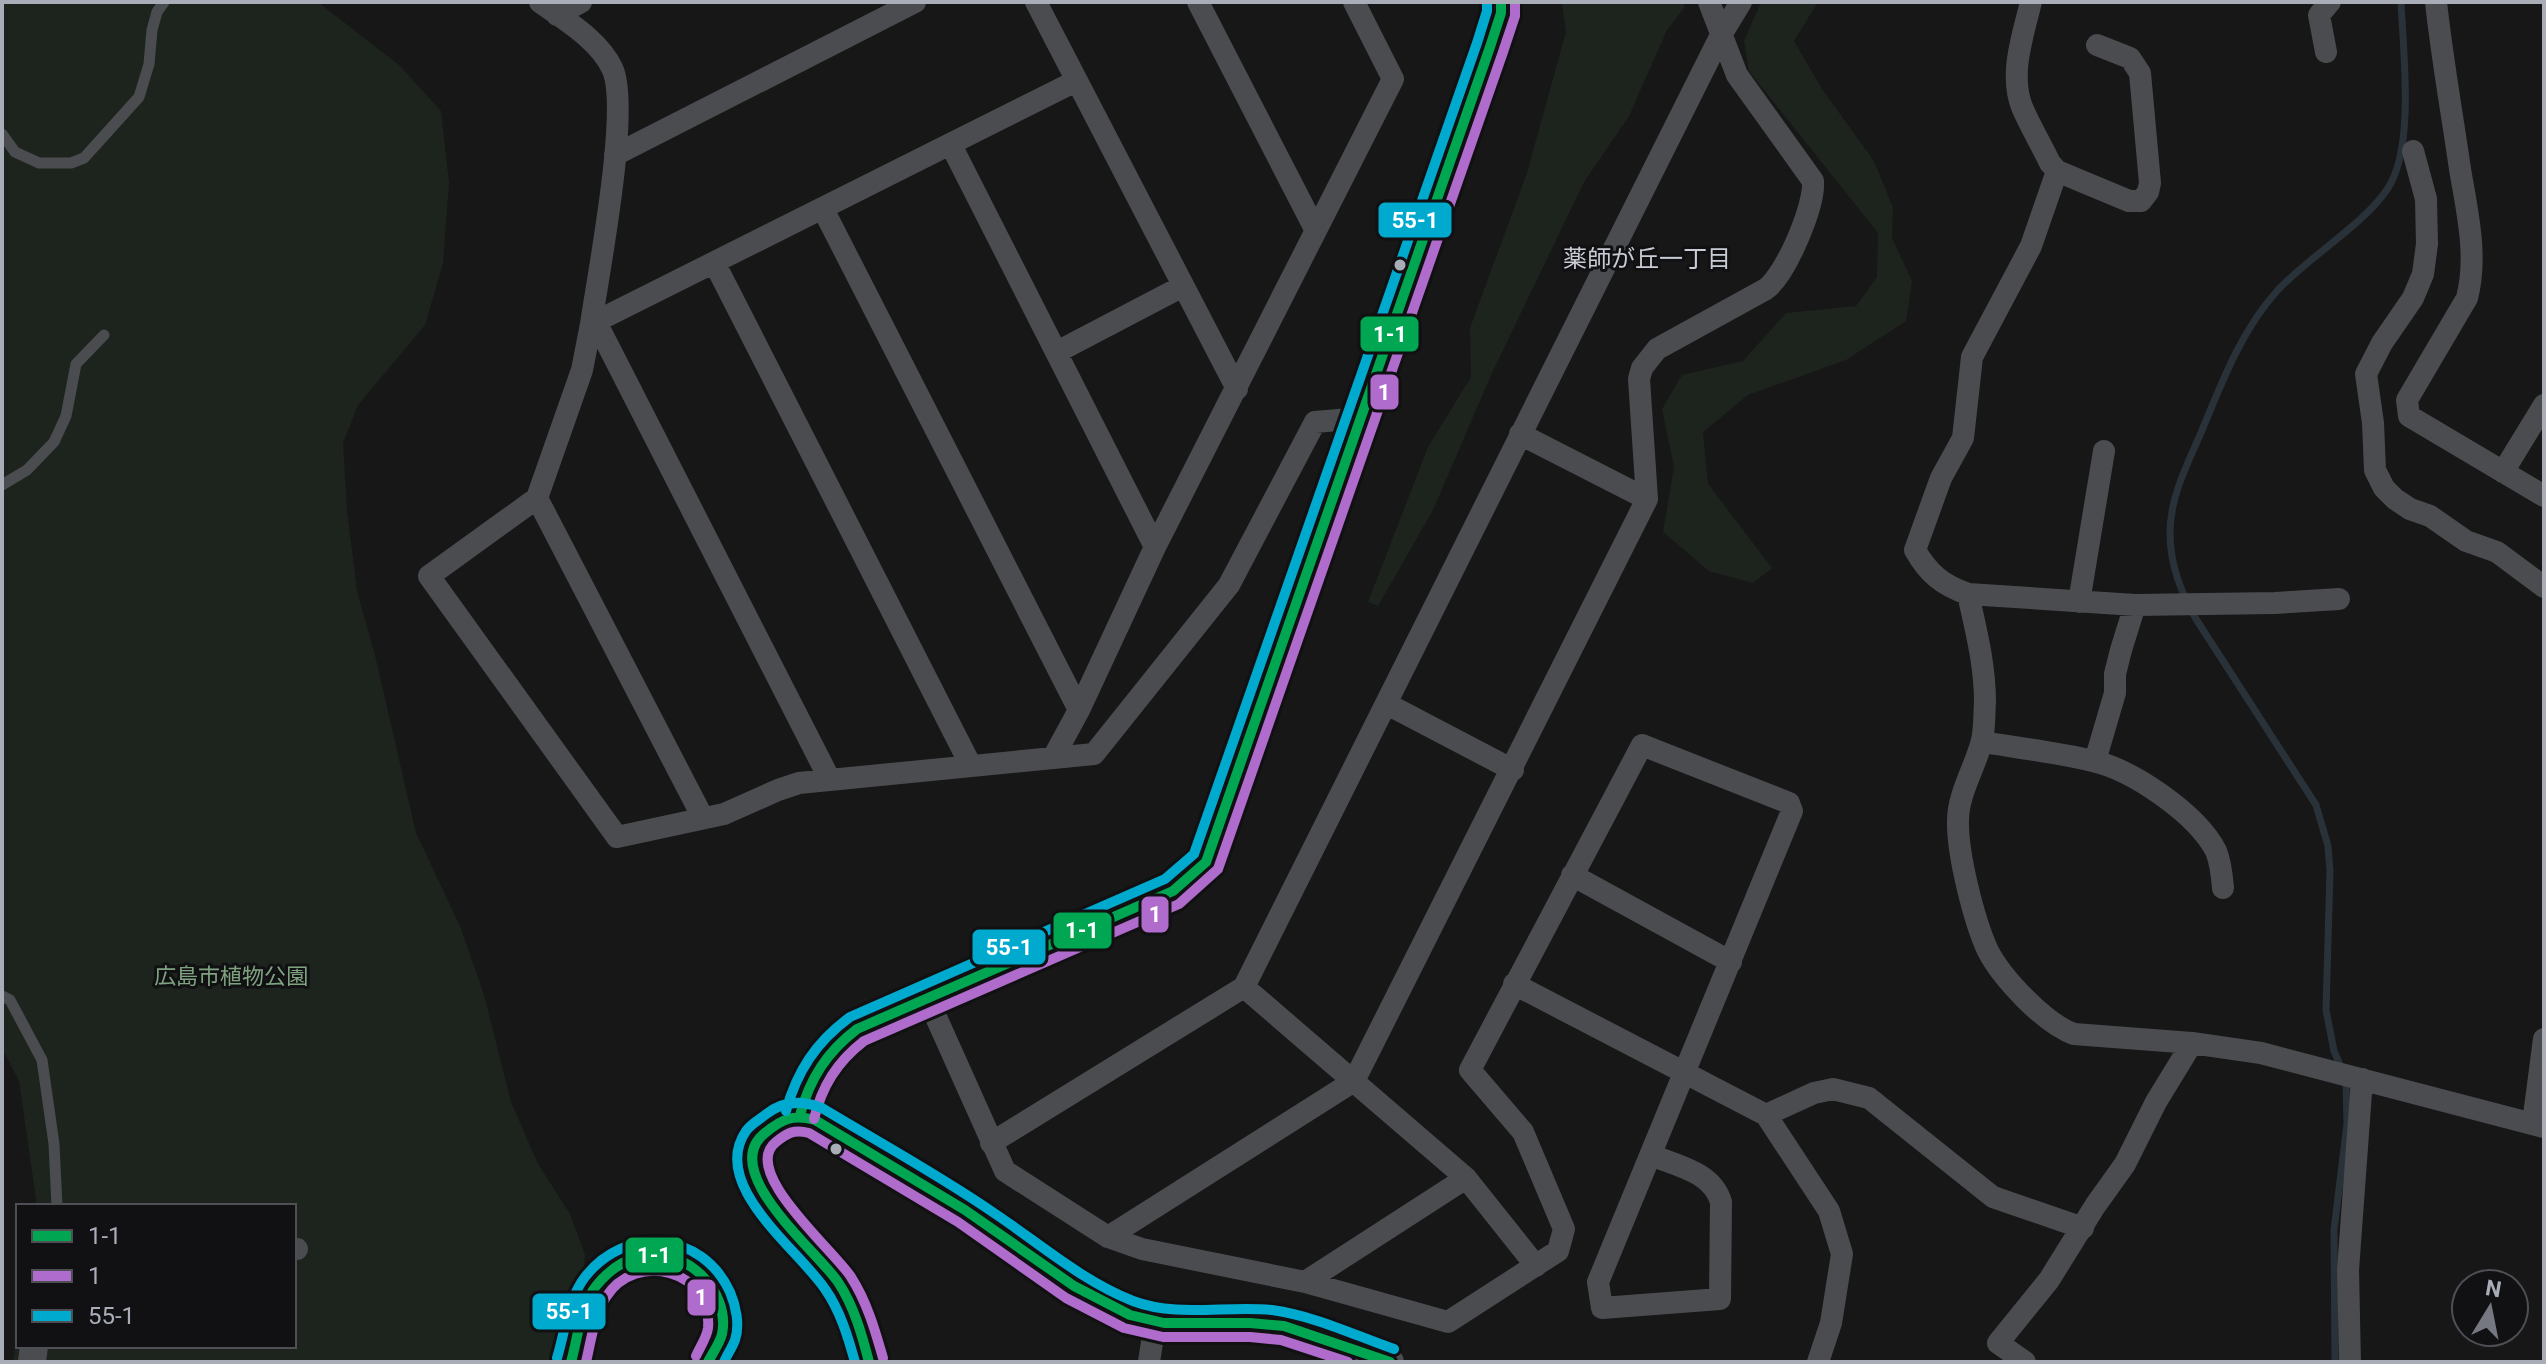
<svg xmlns="http://www.w3.org/2000/svg" width="2546" height="1364" font-family="Roboto,'Noto Sans JP',sans-serif">
<rect width="100%" height="100%" fill="#171717"/>
<path fill="#1d241e" d="M 2,2 L 318,2 L 400,66 L 441,111 L 449,183 L 443,263 L 425,325 L 358,405 L 343,443 L 347,511 L 357,591 L 375,655 L 416,833 L 460,926 L 484,995 L 511,1102 L 538,1164 L 570,1214 L 585,1255 L 580,1305 L 563,1362 L 13,1362 L 18,1327 L 18,1346 L 294,1346 L 294,1206 L 37,1206 L 19,1081 L 2,1048 Z
M 1562,2 L 1682,2 L 1685,7 L 1667,30 L 1629,116 L 1584,182 L 1492,373 L 1433,510 L 1378,606 L 1368,602 L 1428,447 L 1471,377 L 1470,328 L 1527,173 L 1566,32 Z
M 1761,2 L 1818,2 L 1794,41 L 1822,89 L 1874,161 L 1893,208 L 1892,238 L 1912,281 L 1906,321 L 1846,360 L 1748,395 L 1703,432 L 1708,484 L 1772,568 L 1753,583 L 1709,571 L 1663,532 L 1674,467 L 1662,409 L 1682,375 L 1743,361 L 1786,313 L 1856,306 L 1877,277 L 1878,233 L 1749,71 L 1744,41 Z"/>
<g fill="none" stroke-linecap="round" stroke-linejoin="round">
<path stroke="#2a3239" stroke-width="7" d="M 2335,1362 L 2334,1230 L 2347,1124 L 2346,1079 L 2334,1051 L 2326,1010 L 2330,871 L 2328,846 L 2316,805 L 2196,619 C 2181,592 2170,565 2170,533 C 2170,498 2186,467 2200,435 C 2221,385 2240,332 2277,291 C 2308,257 2365,224 2388,188 C 2415,147 2403,50 2401,2"/>
<path stroke="#4b4c50" stroke-width="11" d="M 2,134 L 15,152 L 39,163 L 71,163 L 84,158 L 139,97 L 149,64 L 152,30 L 157,12 L 164,2
M 2,485 L 27,470 L 54,442 L 66,416 L 76,364 L 104,335
M 2,996 L 10,1000 L 42,1060 L 54,1144 L 57,1206"/>
<path stroke="#4b4c50" stroke-width="22" d="M 540,2 C 565,20 599,40 612,68 C 631,106 598,275 591,324
M 1036,2 L 1237,389
M 1198,2 L 1315,229
M 2031,2 C 2023,35 2009,74 2022,107 C 2030,126 2041,144 2050,163 L 2057,171 L 2129,201 L 2141,201 L 2148,192 L 2150,183 L 2140,73 L 2130,58 L 2097,45
M 2436,2 C 2442,58 2452,113 2460,169 C 2467,211 2478,256 2467,298 L 2407,400 L 2409,416 L 2544,496
M 557,15 L 581,2
M 2326,52 L 2319,15 L 2330,2
M 1076,81 L 591,324 L 582,370 L 537,498 L 429,576 L 617,837 L 724,814 L 778,790 L 799,783 L 1094,754 L 1229,585 L 1315,422 L 1362,418
M 951,145 L 1155,547
M 2413,151 L 2426,199 L 2427,244 L 2423,274 L 2413,298 L 2382,343 L 2366,374 L 2373,423 L 2375,470 L 2384,488 L 2395,499 L 2410,509 L 2430,516 L 2466,541 L 2497,552 L 2544,587
M 615,155 L 915,2
M 2057,171 L 2031,246 L 1972,357 L 1963,438 L 1941,478 L 1915,550 C 1928,573 1942,585 1968,594 L 2135,605 L 2275,603 L 2339,599
M 823,209 L 1079,710
M 715,264 L 971,766
M 596,322 L 830,780
M 1057,352 L 1183,286
M 1520,434 L 1647,499
M 2503,472 L 2544,405
M 537,498 L 703,818
M 1968,594 C 1976,630 1985,665 1985,702 C 1984,715 1985,732 1981,744 C 1974,769 1958,795 1958,820 C 1957,853 1974,921 1988,951 C 2002,978 2045,1024 2074,1034 L 2192,1043 L 2261,1053 L 2544,1127
M 2079,602 L 2104,451
M 1387,704 L 1513,770
M 1982,742 C 2019,748 2056,752 2093,761 C 2133,770 2197,814 2216,851 C 2221,863 2222,876 2223,888
M 1053,758 L 1079,710 L 1155,547 L 1393,79 L 1354,2
M 2095,761 L 2115,693 L 2115,674 L 2121,650 L 2135,605
M 1572,875 L 1731,962
M 1514,984 L 1766,1115 L 1829,1211 L 1842,1254 L 1831,1323 L 1818,1362
M 1244,987 L 1721,35 L 1741,2
M 927,997 L 1005,1171 L 1108,1237 L 1142,1249 L 1305,1282 L 1448,1322 L 1558,1251 L 1564,1229 L 1523,1132 L 1470,1070 L 1642,745 L 1789,803 L 1792,811 L 1598,1282 L 1602,1308 L 1720,1299 L 1721,1202 C 1712,1172 1678,1166 1651,1155
M 1766,1115 L 1814,1093 L 1833,1089 L 1869,1098 L 1993,1197 L 2083,1228
M 2533,1123 L 2544,1039
M 991,1143 L 1244,987 L 1466,1178 L 1536,1266
M 1108,1237 L 1354,1081 L 1647,499 L 1639,379 L 1642,368 L 1657,349 L 1766,289 C 1786,274 1815,206 1813,181 L 1737,75 L 1709,2
M 294,1249 L 297,1249
M 1305,1282 L 1466,1178
M 1149,1362 L 1155,1323
M 2025,1362 L 1998,1343 L 2049,1280 L 2095,1206 L 2125,1164 L 2156,1102 L 2192,1043
M 2350,1362 L 2348,1270 L 2362,1079"/>
<path stroke="#4b4c50" stroke-width="28" d="M 800,1115 C 809,1077 824,1052 857,1029 L 1173,891 L 1206,862 L 1490,47 L 1501,13 L 1501,2
M 32,1362 L 34,1346
M 571,1362 C 578,1338 582,1307 596,1286 C 650,1208 765,1291 708,1362
M 869,1362 C 862,1335 853,1306 838,1282 C 815,1243 698,1163 780,1121 C 792,1115 802,1116 815,1120 C 872,1155 931,1187 986,1224 C 1032,1255 1078,1295 1130,1315 C 1175,1332 1221,1320 1268,1324 C 1310,1328 1350,1350 1390,1362"/>
<defs>
<path id="bus-1" d="M 800,1115 C 810,1078 827,1052 857,1029 L 1173,891 L 1206,862 L 1490,47 L 1501,13 L 1501,2
M 571,1362 C 578,1338 580,1306 596,1286 C 608,1271 623,1260 642,1256 C 685,1246 731,1291 722,1334 C 720,1343 712,1354 708,1362
M 869,1362 C 862,1335 854,1306 838,1282 C 817,1251 717,1171 765,1133 C 782,1119 793,1114 815,1120 L 965,1210 L 1074,1286 L 1130,1315 L 1164,1323 L 1250,1323 L 1284,1326 L 1390,1362"/>
<path id="bus-2" d="M 814,1119 C 822,1086 837,1062 864,1041 L 1179,904 L 1218,869 L 1503,52 L 1515,16 L 1515,2
M 883,1358 C 875,1330 867,1302 851,1277 C 835,1251 739,1171 776,1142 C 787,1133 794,1129 809,1133 L 958,1222 L 1066,1298 L 1124,1328 L 1163,1337 L 1250,1337 L 1281,1340 L 1348,1362
M 586,1362 C 591,1341 594,1316 606,1297 C 636,1250 713,1270 708,1328 C 707,1337 700,1347 696,1356"/>
<path id="bus-3" d="M 786,1111 C 797,1071 816,1042 850,1017 L 1165,879 L 1194,854 L 1477,43 L 1487,11 L 1487,2
M 557,1358 C 565,1332 568,1299 585,1277 C 625,1225 702,1231 730,1292 C 736,1306 740,1325 735,1340 C 732,1348 727,1355 724,1362
M 855,1362 C 848,1337 840,1310 825,1289 C 798,1249 709,1185 746,1131 C 751,1124 759,1120 765,1115 C 782,1101 802,1100 822,1108 C 880,1143 939,1175 994,1213 C 1039,1243 1082,1281 1133,1301 C 1178,1318 1226,1305 1272,1310 C 1315,1316 1354,1335 1394,1349"/>
</defs>
<use href="#bus-1" stroke="#111113" stroke-width="16"/>
<use href="#bus-2" stroke="#111113" stroke-width="16"/>
<use href="#bus-3" stroke="#111113" stroke-width="16"/>
<use href="#bus-1" stroke="#00a651" stroke-width="10"/>
<use href="#bus-2" stroke="#b06ccc" stroke-width="10"/>
<use href="#bus-3" stroke="#00a9ce" stroke-width="10"/>
</g>
<g fill="#a8adb8" stroke="#111113" stroke-width="3">
<circle cx="1400" cy="265" r="7"/>
<circle cx="836" cy="1149" r="7"/>
</g>
<g text-anchor="middle" dominant-baseline="central" stroke-width="6" stroke-linejoin="round" paint-order="stroke">
<g font-size="22" fill="#7fa381" stroke="#111113">
<text x="231" y="976">広島市植物公園</text>
</g>
<g font-size="24" fill="#c9ccd4" stroke="#111113">
<text x="1647" y="259">薬師が丘一丁目</text>
</g>
</g>
<g stroke="#111113" stroke-width="3">
<rect x="1377" y="201" width="76" height="38" rx="8" fill="#00a9ce"/>
<rect x="1359" y="315" width="61" height="38" rx="8" fill="#00a651"/>
<rect x="1369" y="373" width="31" height="38" rx="8" fill="#b06ccc"/>
<rect x="1140" y="895" width="30" height="39" rx="8" fill="#b06ccc"/>
<rect x="1052" y="911" width="61" height="39" rx="8" fill="#00a651"/>
<rect x="971" y="928" width="76" height="38" rx="8" fill="#00a9ce"/>
<rect x="624" y="1236" width="61" height="38" rx="8" fill="#00a651"/>
<rect x="686" y="1278" width="31" height="39" rx="8" fill="#b06ccc"/>
<rect x="531" y="1292" width="76" height="39" rx="8" fill="#00a9ce"/>
</g>
<g font-size="22" text-anchor="middle" font-weight="bold" fill="#fff">
<text x="1415" y="228">55-1</text>
<text x="1390" y="342">1-1</text>
<text x="1384" y="400">1</text>
<text x="1155" y="922">1</text>
<text x="1082" y="938">1-1</text>
<text x="1009" y="955">55-1</text>
<text x="654" y="1263">1-1</text>
<text x="701" y="1305">1</text>
<text x="569" y="1319">55-1</text>
</g>
<rect width="2546" height="1364" fill="none" stroke="#a8adb8" stroke-width="8"/>
<rect x="16" y="1204" width="280" height="144" fill="#111113" stroke="#4d4f55" stroke-width="2"/>
<rect x="32" y="1230" width="40" height="12" fill="#00a651" stroke="#4d4f55" stroke-width="2"/>
<text x="88" y="1244" font-size="24" fill="#a8adb8">1-1</text>
<rect x="32" y="1270" width="40" height="12" fill="#b06ccc" stroke="#4d4f55" stroke-width="2"/>
<text x="88" y="1284" font-size="24" fill="#a8adb8">1</text>
<rect x="32" y="1310" width="40" height="12" fill="#00a9ce" stroke="#4d4f55" stroke-width="2"/>
<text x="88" y="1324" font-size="24" fill="#a8adb8">55-1</text>
<g transform="translate(2490 1308) rotate(10)"><circle r="38" fill="#111113" stroke="#4d4f55" stroke-width="2"/>
<path d="M0-6L14 30L0 20L-14 30Z" fill="#757880"/>
<text y="-12" font-size="22" font-weight="bold" text-anchor="middle" fill="#a8adb8">N</text>
</g>
</svg>
